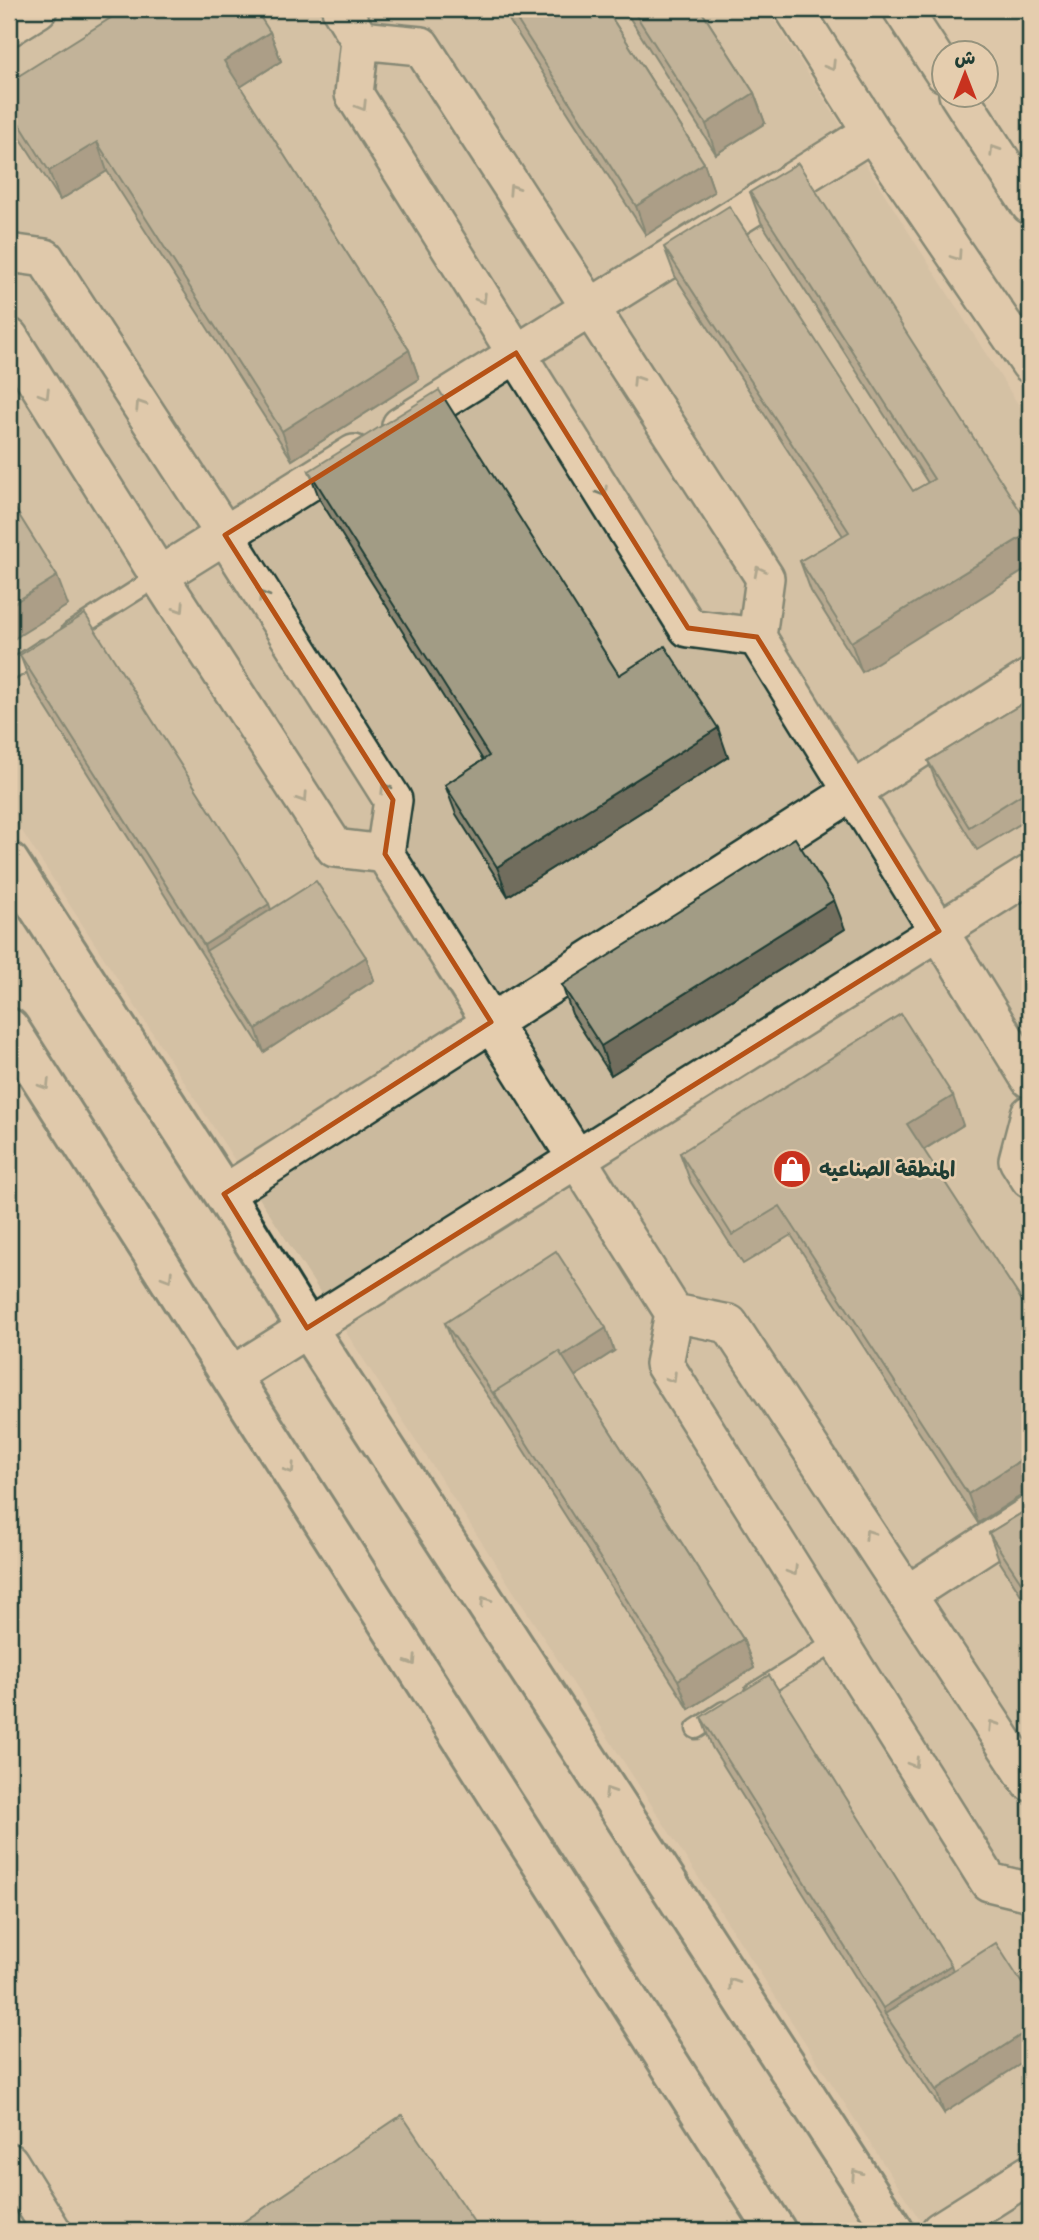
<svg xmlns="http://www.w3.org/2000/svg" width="1039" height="2240" font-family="Pangolin,'Playpen Sans Arabic',sans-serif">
<rect width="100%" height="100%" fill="#ddc7a9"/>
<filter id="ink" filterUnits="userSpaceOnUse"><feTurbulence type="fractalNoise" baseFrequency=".0143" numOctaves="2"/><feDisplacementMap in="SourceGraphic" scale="14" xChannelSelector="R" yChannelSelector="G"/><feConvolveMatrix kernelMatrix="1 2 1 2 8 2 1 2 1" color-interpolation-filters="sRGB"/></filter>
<g filter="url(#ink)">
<path fill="#cbba9e" d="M 9,9 L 767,9 L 1030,423 L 1030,2231 L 927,2231 L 9,811 Z"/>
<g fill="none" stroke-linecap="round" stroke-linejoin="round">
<defs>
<path id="service" d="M 71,632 L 159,576
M 12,670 L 44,649
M 754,1693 L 837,1641
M 696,1729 L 724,1711"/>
<path id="minor" d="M 341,9 L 360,40 L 354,94 L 688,628 L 757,637
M 794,9 L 872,132 L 1030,364
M 902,9 L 944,73
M 9,27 L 38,9
M 360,40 L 421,46 L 765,578 L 757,637 L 1030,1079
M 958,94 L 1030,205
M 9,253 L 45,258 L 225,535 L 393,800 L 385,854 L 674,1313 L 664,1364 L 989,1882 L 1030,1892
M 9,337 L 159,576 L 335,848 L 385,854
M 401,426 L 872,132
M 159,576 L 354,454
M 1030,1114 L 1018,1160 L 1030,1179
M 224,1194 L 1030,678
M 674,1313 L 729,1324 L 1030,1782
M 231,1376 L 1030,874
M 908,1594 L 1030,1515
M 9,2162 L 52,2231
M 940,2231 L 1030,2174"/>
<path id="secondary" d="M 9,862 L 224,1194 L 307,1328 L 894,2231
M 9,1028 L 776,2231"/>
</defs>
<use href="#service" stroke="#1f3d34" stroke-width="23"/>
<use href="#minor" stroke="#1f3d34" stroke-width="42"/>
<use href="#secondary" stroke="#1f3d34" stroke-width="44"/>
<use href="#service" stroke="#e5cdae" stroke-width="18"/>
<use href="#minor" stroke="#e5cdae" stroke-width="37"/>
<use href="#secondary" stroke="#e5cdae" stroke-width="38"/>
</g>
<path fill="#8b8672" stroke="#1f3d34" stroke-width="2" d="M 502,9 L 606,9 L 704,163 L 714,192 L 646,235 Z
M 624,9 L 700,9 L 754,93 L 765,123 L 716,154 Z
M 270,32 L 281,61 L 240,87 L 409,350 L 419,379 L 292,460 L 107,171 L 60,200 L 9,120 L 9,82 Z
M 750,192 L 1030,526 L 862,672 L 811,591 L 800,561 L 843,536 L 675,276 L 664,247 L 913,491 L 928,483 L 761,222 Z
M 309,471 L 619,675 L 728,757 L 508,896 L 456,814 L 445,785 L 483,760 L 320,500 Z
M 20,655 L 271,910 L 366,957 L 374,980 L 264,1052 L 31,684 Z
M 1030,699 L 1030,818 L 977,850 L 937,784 L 928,761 Z
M 845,929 L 611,1075 L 572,1014 L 562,985 Z
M 963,1125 L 924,1150 L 978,1523 L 791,1235 L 743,1264 L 691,1183 L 680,1153 Z
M 445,1323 L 614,1351 L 575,1376 L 743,1639 L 754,1668 L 689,1709 L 505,1421 L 454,1346 Z
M 1030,1508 L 1030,1609 L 1000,1562 L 989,1533 Z
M 701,1717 L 953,1970 L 944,2113 L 893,2037 L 712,1747 Z"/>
<path fill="#716d5d" stroke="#1f3d34" stroke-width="2" d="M 270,32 L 281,61 L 234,91 L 224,61 Z
M 754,93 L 765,123 L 716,154 L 706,124 Z
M 97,142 L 107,171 L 60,200 L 49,171 Z
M 704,163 L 714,192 L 646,235 L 636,206 Z
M 409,350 L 419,379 L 292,460 L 282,431 Z
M 1030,532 L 1030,567 L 862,672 L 851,642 Z
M 57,576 L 68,605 L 9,642 L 9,606 Z
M 718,728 L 728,757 L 508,896 L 497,867 Z
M 834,900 L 845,929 L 611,1075 L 601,1046 Z
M 269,904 L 280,934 L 206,951 L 204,945 Z
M 366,957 L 374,980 L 264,1052 L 256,1029 Z
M 953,1096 L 963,1125 L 918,1153 L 907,1124 Z
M 606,1328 L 614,1351 L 510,1418 L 497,1398 Z
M 1030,1454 L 1030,1490 L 978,1523 L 968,1494 Z
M 743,1639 L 754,1668 L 689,1709 L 678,1680 Z
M 951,1965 L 961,1994 L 885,2014 L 883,2008 Z
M 1030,2029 L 1030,2058 L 944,2113 L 936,2090 Z"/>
<path fill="#a29c85" stroke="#1f3d34" stroke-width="2" d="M 125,9 L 255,9 L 270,32 L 224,61 L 409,350 L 282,431 L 97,142 L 49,171 L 9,107 L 9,82 Z
M 510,9 L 606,9 L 704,163 L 636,206 Z
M 632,9 L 700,9 L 754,93 L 706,124 Z
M 798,163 L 1030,526 L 1030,532 L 851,642 L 800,561 L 849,532 L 664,247 L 729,206 L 913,491 L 934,479 L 750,192 Z
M 439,390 L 619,675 L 665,646 L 718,728 L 497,867 L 445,785 L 489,756 L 309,471 Z
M 9,499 L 57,576 L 9,606 Z
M 85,614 L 269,904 L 204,945 L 20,655 Z
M 1030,699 L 1030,789 L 969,827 L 928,761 Z
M 795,838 L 834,900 L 601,1046 L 562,985 Z
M 316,881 L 366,957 L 256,1029 L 206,951 Z
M 901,1014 L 953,1096 L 907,1124 L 1030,1313 L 1030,1454 L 968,1494 L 780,1206 L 732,1235 L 680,1153 Z
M 556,1251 L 606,1328 L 562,1356 L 559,1351 L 494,1392 L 496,1398 L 445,1323 Z
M 559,1351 L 743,1639 L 678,1680 L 494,1392 Z
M 1030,1508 L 1030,1596 L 989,1533 Z
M 769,1675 L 951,1965 L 883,2008 L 701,1717 Z
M 996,1943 L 1030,1996 L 1030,2029 L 936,2090 L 885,2014 Z
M 402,2115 L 480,2231 L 230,2231 Z"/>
<defs><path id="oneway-chevron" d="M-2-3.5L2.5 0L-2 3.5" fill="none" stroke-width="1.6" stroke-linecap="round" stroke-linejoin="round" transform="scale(1.75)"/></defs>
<g stroke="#787e6b">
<use href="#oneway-chevron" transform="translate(831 66) rotate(58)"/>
<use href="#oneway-chevron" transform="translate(362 106) rotate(58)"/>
<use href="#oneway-chevron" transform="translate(994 150) rotate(-123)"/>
<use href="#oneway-chevron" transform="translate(513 189) rotate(-123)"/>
<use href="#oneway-chevron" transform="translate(957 256) rotate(56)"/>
<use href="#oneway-chevron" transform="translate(482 299) rotate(58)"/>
<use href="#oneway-chevron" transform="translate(637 380) rotate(-123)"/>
<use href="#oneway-chevron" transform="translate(45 394) rotate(58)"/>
<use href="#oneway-chevron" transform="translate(140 405) rotate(-123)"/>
<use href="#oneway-chevron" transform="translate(603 492) rotate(58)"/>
<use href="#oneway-chevron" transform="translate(759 571) rotate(-117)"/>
<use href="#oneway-chevron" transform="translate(263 596) rotate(-122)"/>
<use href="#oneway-chevron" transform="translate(180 608) rotate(57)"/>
<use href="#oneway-chevron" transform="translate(385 788) rotate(-122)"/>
<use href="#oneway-chevron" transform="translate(303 798) rotate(57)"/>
<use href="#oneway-chevron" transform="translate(45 1085) rotate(58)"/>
<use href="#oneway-chevron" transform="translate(168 1277) rotate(58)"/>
<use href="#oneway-chevron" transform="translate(672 1378) rotate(58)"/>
<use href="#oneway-chevron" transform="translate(290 1469) rotate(57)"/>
<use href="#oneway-chevron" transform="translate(869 1534) rotate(-124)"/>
<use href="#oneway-chevron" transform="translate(793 1571) rotate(58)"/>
<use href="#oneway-chevron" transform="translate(485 1601) rotate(-123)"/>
<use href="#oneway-chevron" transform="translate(412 1661) rotate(57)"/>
<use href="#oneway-chevron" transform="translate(993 1725) rotate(-123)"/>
<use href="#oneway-chevron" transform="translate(914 1763) rotate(58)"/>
<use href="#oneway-chevron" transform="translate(609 1792) rotate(-123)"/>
<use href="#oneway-chevron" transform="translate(733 1983) rotate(-123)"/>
<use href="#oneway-chevron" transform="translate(856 2174) rotate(-123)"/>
</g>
</g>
<path d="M0 0H1039V2240H0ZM 516,353 L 688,628 L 757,637 L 939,931 L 307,1328 L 224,1194 L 491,1022 L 385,854 L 393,800 L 225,535 Z" fill="#ddc7a9" fill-opacity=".55" fill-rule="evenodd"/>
<path fill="none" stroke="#b65216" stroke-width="5" stroke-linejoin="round" d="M 516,353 L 688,628 L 757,637 L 939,931 L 307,1328 L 224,1194 L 491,1022 L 385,854 L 393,800 L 225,535 Z"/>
<defs>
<symbol id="shop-disc" viewBox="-11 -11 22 22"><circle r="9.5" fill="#c8321e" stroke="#e5cdae"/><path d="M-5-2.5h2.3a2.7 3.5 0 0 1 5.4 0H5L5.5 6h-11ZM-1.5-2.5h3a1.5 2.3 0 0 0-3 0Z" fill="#fff"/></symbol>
</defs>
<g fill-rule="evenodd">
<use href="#shop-disc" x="770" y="1147" width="44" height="44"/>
</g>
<g text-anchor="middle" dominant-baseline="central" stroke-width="5" stroke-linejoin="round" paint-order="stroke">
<g font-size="21" font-weight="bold" fill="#1f3d34" stroke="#e5cdae" text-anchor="start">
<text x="819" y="1169">المنطقة الصناعيه</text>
</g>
</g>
<rect width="1039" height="2240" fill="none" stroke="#e5cdae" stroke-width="35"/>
<rect x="18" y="18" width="1004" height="2205" fill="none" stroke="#1f3d34" stroke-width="2.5" filter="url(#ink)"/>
<g transform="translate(965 74)"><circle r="33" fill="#e5cdae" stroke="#96937d" stroke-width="2"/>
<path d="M0-5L12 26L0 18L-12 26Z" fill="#c8321e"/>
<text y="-10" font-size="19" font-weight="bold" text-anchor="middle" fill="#1f3d34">ش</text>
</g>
</svg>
